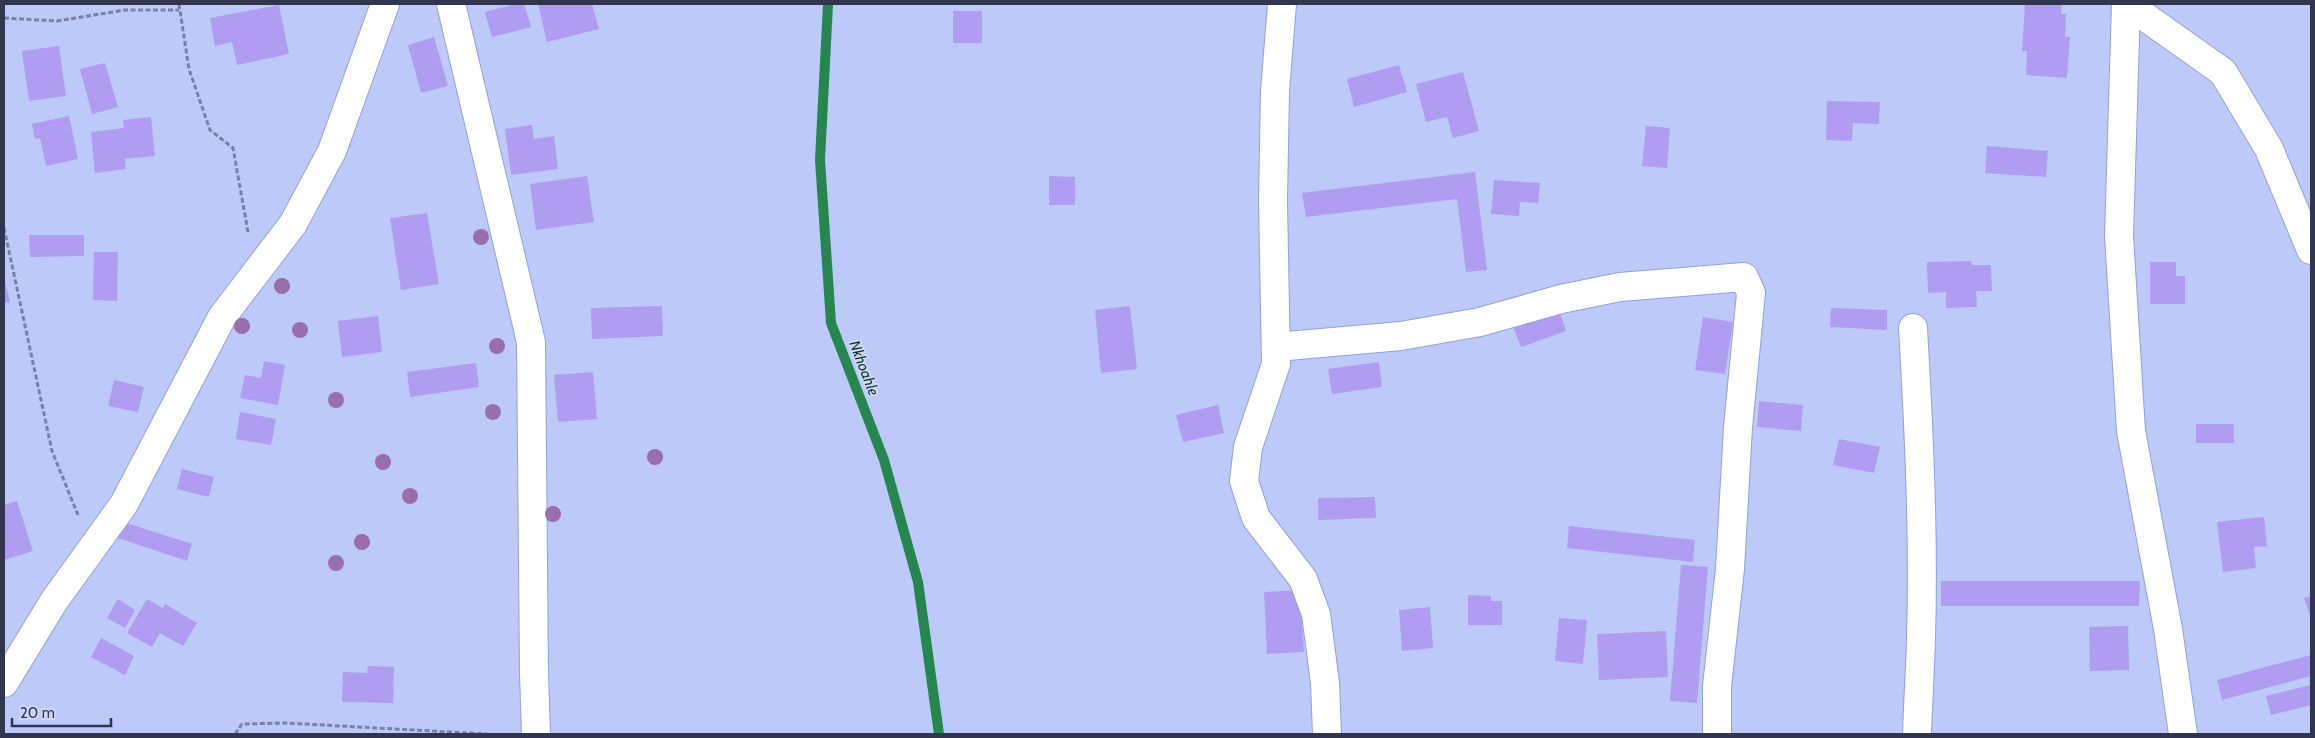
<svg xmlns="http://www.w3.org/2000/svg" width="2315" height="738" font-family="Cabin,sans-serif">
<rect width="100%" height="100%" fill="#bdc9f8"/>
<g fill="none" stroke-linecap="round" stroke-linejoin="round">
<path stroke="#26864f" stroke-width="10" d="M 828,4 L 820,160 L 831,323 L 884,460 L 918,582 L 939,734"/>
</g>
<path fill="#b09df2" d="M 516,4 L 524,4 L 531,27 L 492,37 L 485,12 Z
M 538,4 L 592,4 L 599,29 L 547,42 Z
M 2025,4 L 2062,4 L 2061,14 L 2066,14 L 2065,37 L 2070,37 L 2067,78 L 2026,75 L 2027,51 L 2022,51 Z
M 279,5 L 289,54 L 237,65 L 232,42 L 215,46 L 210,18 Z
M 953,11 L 982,11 L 982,43 L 953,43 Z
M 434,37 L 448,86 L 421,93 L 408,45 Z
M 59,46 L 66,96 L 29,101 L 22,51 Z
M 105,63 L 118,107 L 92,114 L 80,69 Z
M 1399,65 L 1407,92 L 1354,107 L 1347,79 Z
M 1463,72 L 1479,131 L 1453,138 L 1447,117 L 1426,122 L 1416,84 Z
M 1827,101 L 1880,102 L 1879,124 L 1853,123 L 1852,141 L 1826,140 Z
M 69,116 L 78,159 L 46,166 L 40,138 L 35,139 L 32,124 Z
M 151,117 L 155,156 L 125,159 L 126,169 L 95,173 L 91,132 L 124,128 L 123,120 Z
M 532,125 L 534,139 L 554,136 L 558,169 L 511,175 L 505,129 Z
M 1646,126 L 1670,128 L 1667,168 L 1642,166 Z
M 1987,146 L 2048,151 L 2046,177 L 1985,173 Z
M 1475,172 L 1487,270 L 1466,272 L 1457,199 L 1306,217 L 1302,193 Z
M 587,176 L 594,222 L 536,230 L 530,184 Z
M 1049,176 L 1075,177 L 1075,205 L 1049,205 Z
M 1494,180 L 1540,183 L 1538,203 L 1520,202 L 1519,216 L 1491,214 Z
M 427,213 L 439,284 L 401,290 L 390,218 Z
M 29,235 L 84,235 L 84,256 L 30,257 Z
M 94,252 L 118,252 L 117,301 L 93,300 Z
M 1971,261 L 1972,265 L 1991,265 L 1992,291 L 1976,291 L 1977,307 L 1946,308 L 1946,292 L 1928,293 L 1927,262 Z
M 2150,262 L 2176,262 L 2176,276 L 2185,276 L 2185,304 L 2150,304 Z
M 4,277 L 10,302 L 4,303 Z
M 662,306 L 663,336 L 592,339 L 591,308 Z
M 1130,306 L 1137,369 L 1101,373 L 1095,310 Z
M 1831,308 L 1887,310 L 1887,330 L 1830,327 Z
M 1559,310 L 1566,331 L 1521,347 L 1513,326 Z
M 378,316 L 382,352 L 342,357 L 338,321 Z
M 1703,317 L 1733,322 L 1725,374 L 1695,370 Z
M 264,361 L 285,365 L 278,405 L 240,398 L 245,375 L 261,378 Z
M 1379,362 L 1382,387 L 1332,394 L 1328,369 Z
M 476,363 L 479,387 L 410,397 L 407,372 Z
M 593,372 L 597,419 L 558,422 L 554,375 Z
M 114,380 L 144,387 L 138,412 L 108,406 Z
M 1759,401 L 1803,405 L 1801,431 L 1757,427 Z
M 1218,405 L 1224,433 L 1183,442 L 1176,415 Z
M 240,412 L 276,419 L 271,445 L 236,439 Z
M 2196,424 L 2234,424 L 2234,443 L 2196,443 Z
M 1839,439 L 1880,447 L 1874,473 L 1833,465 Z
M 182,469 L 214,477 L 209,497 L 177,489 Z
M 1375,497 L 1376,518 L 1318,520 L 1318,498 Z
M 17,501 L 33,551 L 4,560 L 4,505 Z
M 2264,517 L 2267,546 L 2254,547 L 2256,568 L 2223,572 L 2217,522 Z
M 120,521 L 192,544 L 187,561 L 115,537 Z
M 1569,526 L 1695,540 L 1693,562 L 1567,548 Z
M 1681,565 L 1708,567 L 1697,703 L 1670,701 Z
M 1941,581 L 2140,581 L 2139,606 L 1941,606 Z
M 1300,590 L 1304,652 L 1267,654 L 1264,592 Z
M 1468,595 L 1491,596 L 1491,601 L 1502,601 L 1502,625 L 1468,625 Z
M 2311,596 L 2311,619 L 2304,598 Z
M 118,599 L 135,610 L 125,628 L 107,618 Z
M 147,599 L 163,608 L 165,604 L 197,623 L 183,646 L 160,633 L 152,647 L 127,633 Z
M 1430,607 L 1433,648 L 1402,651 L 1399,610 Z
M 1559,618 L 1587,620 L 1583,664 L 1555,661 Z
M 2128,626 L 2129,670 L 2090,671 L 2089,627 Z
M 1666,631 L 1668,677 L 1599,680 L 1597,634 Z
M 101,638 L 134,656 L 125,675 L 91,657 Z
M 2311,655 L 2311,676 L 2222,700 L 2217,680 Z
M 368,666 L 394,667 L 393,703 L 342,702 L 343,672 L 367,673 Z
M 2311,685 L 2311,705 L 2271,715 L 2266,696 Z"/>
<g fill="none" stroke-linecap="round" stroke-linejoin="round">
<defs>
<path id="street" d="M 451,4 L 531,342 L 534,674 L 536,734
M 1282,4 L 1275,91 L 1273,200 L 1276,364 L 1248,447 L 1244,481 L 1256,518 L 1303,579 L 1316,614 L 1325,683 L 1327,734
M 2126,4 L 2119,236 L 2131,431 L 2168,629 L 2183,734
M 2127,4 L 2223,72 L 2269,149 L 2311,250
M 1913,328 C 1919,432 1924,536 1921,639 C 1920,671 1918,703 1917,734
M 1276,347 L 1401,336 L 1480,322 L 1561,299 L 1620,287 L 1744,277 L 1751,293 L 1738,427 L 1730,569 L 1717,686 L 1717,734
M 4,683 L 54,601 L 124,504 L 222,317 L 293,224 L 332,151 L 385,4"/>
</defs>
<use href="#street" stroke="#93a1da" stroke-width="30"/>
<path stroke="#7982a6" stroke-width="3" stroke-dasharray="5 2.5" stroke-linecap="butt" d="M 179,4 L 189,69 L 210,130 L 233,148 L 248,232
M 4,18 L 57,21 L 125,10 L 179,10
M 4,228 L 52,451 L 78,515
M 235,734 L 242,724 L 286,723 L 487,734"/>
<use href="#street" stroke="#fff" stroke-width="28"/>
</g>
<g fill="#996ead">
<circle cx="481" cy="237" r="8"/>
<circle cx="282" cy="286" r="8"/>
<circle cx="242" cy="326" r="8"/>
<circle cx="300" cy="330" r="8"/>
<circle cx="497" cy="346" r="8"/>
<circle cx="336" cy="400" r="8"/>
<circle cx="493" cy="412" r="8"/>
<circle cx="655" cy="457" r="8"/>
<circle cx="383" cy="462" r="8"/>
<circle cx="410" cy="496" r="8"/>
<circle cx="553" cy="514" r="8"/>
<circle cx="362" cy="542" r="8"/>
<circle cx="336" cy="563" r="8"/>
</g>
<g text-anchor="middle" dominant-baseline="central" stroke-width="4" stroke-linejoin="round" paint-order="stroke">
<g font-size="15" font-style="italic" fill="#123921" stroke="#cdd7fa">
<text transform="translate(864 368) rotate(69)">Nkhoahle</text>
</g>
</g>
<rect width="2315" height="738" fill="none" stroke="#31364e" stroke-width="10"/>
<path d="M12 718v8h99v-8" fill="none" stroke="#31364e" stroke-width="2.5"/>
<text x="20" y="718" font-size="15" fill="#31364e" stroke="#cdd7fa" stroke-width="4" paint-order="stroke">20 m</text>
</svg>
